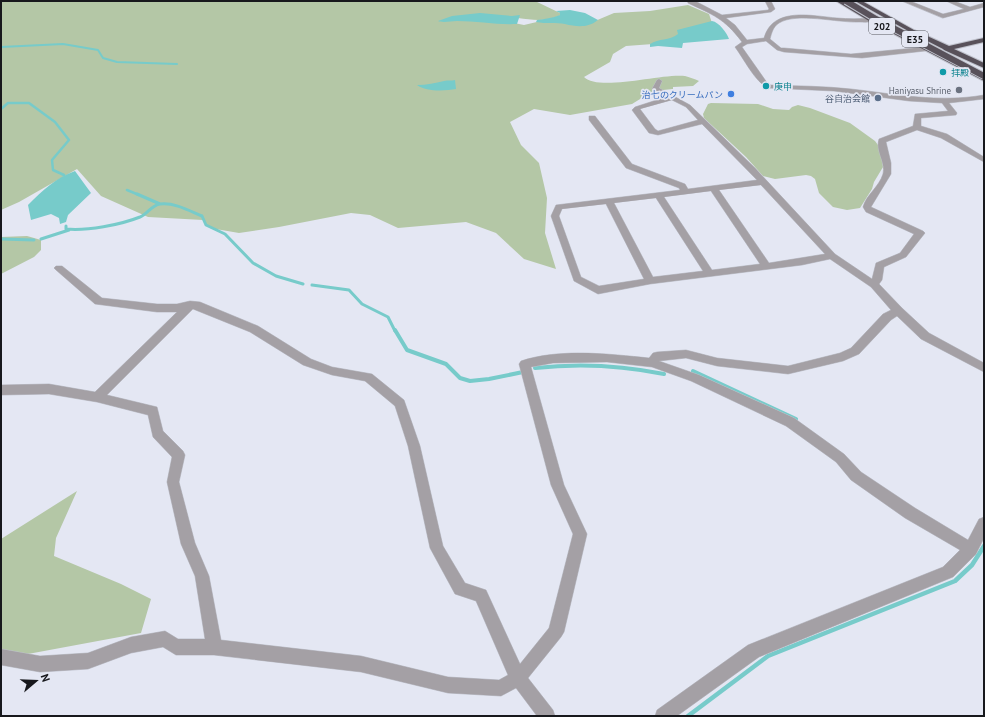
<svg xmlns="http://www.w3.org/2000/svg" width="985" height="717" font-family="'PT Sans','Noto Sans JP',sans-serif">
<rect width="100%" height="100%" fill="#e4e7f3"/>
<path fill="#b4c7a6" d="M 1,1 L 535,1 L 560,13 L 561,15 C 547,22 533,20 518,18 L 514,23 L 524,25 L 541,21 L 588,24 L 614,13 L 650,11 L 688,5 L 709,14 L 712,23 L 680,33 L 672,40 L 653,44 L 626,46 L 613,54 L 610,62 L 584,77 C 599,92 662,73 685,76 C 689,77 695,79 699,81 L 693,86 L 673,87 L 673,89 L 653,91 L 632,104 L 570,115 L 534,109 L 510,122 L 521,145 L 539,163 L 547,198 L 545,233 L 556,269 L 524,259 L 496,233 L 466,222 L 398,228 L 370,215 L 351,213 L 279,227 L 239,233 L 210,228 L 203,220 L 148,217 L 101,196 L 77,169 L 19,202 L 1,210 Z
M 711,103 L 758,104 L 773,109 L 789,110 L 792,107 L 798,105 L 810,108 L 850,123 L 875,141 L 878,145 L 882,158 L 883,167 L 874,182 L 872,189 L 860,208 L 847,210 L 833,207 L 819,193 L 815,179 L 811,176 L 806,175 L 775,179 L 763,176 L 746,157 L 704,118 L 703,114 L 708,104 Z
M 27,236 L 41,240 L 41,250 L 34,257 L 1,274 L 1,237 Z
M 77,491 L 56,538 L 54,556 L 121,584 L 151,599 L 141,633 L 1,659 L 1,539 Z"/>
<path fill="#77cbca" d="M 570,10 L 585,13 L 598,20 C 588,28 577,27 565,24 C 556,22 546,24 536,22 L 537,20 C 545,19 552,18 560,15 L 560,13 L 556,11 Z
M 480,13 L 512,16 L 520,15 L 517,24 C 497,25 477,21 457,21 C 451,21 443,23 438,21 L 452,16 Z
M 712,21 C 719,22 727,33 729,39 L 683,43 L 682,48 L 658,46 L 650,47 L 650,44 C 659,38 669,41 678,34 L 677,30 Z
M 455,80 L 456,89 C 445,91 426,92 417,85 C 427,85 435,83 444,81 C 448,80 451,81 455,80 Z
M 75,171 L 91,193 L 68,215 L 66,222 L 60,224 L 59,218 L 51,214 L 31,220 L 28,205 C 42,191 55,178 75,171 Z"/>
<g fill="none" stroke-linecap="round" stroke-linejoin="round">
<path stroke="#77cbca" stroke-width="2" d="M 1,47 L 63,44 L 98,50 L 103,58 L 117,62 L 177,64"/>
<path stroke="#77cbca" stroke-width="2.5" d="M 1,109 L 8,103 L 29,103 L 55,122 L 69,140 L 52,160 L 53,170 L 64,175
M 127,190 L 139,195"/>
<path stroke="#77cbca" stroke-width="3" d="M 137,194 L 160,204
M 66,226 L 66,229 C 87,231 120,225 140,217 C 147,214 152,205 160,204 C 174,202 190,211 202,216 L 206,225 L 225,234 L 253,263 L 276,276 L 303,284
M 1,239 L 34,240
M 41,239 L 69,230
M 312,285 L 349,290 L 362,304 L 388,317 L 395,331"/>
<path stroke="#77cbca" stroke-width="4" d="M 395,330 L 407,350 L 446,364 L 460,378 L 470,381 L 489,379 L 523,372
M 535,368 C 579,363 620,365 664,374
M 693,371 L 796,419"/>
<path stroke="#77cbca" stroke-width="4.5" d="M 688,716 L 768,656 L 955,581 L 972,565 L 984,546"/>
<defs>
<path id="street" d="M 688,1 L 695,1 L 722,15 L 768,10 L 769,9 L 765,1 L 771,1 L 775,9 L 771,12 L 726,18 L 735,25 L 747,40 L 764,38 C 773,6 812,16 837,18 C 848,19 860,19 871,18 L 874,20 C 870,23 864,22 859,22 C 837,23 797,12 779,23 C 773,27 772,32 770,39 L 781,48 L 784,48 L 851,54 L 925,47 L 928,49 L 925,51 L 862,58 L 784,52 L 777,50 L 766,41 L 747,44 L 742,47 L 768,84 L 771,85 C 798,86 824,86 851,89 C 896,94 938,103 984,95 L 984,99 L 949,103 L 957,113 L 956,115 L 921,118 L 921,126 L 947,134 L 984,157 L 984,162 L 941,138 L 917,130 L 886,142 L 891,163 L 891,174 L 871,207 L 923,231 L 925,233 L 906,257 L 884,267 L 882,280 L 879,284 L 902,308 L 929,333 L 984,363 L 984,372 L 921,339 L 897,316 L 891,320 L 859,354 L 843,361 L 788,374 L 717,366 L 686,358 L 659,361 L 699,375 L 794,418 L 844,454 L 861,472 L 915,508 L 968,540 L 979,519 L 984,517 L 984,538 L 976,554 L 953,577 L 759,657 L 677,716 L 655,716 L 657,710 L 748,645 L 943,567 L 960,550 L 905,518 L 851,480 L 836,462 L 786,426 L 691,381 L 652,367 L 607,362 L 553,363 L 531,367 L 564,485 L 587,534 L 564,632 L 561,637 L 528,678 L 553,710 L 555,716 L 537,716 L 516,688 L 501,696 L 448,693 L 361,672 L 214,655 L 176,655 L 163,647 L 131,653 L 88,669 L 40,672 L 1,665 L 1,649 L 40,656 L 88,653 L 131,637 L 165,631 L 178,639 L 205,639 L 195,576 L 181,544 L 167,482 L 172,457 L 153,437 L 148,415 L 97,402 L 49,394 L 1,395 L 1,385 L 49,384 L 95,392 L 177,312 L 157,312 L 95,304 L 56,270 L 54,268 L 56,266 L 62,266 L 102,298 L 157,304 L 177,304 L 190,301 L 200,302 L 258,326 L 311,359 L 332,367 L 372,374 L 404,400 L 420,446 L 443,546 L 465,583 L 486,590 L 520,664 L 549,628 L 573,534 L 551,485 L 519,364 L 521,361 C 560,348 609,354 649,358 L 653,353 L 657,352 L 686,350 L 717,358 L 788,366 L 840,353 L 851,348 L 883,314 L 891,310 L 871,287 L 830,259 L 802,265 L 650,284 L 598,294 L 574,281 L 551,216 L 556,205 L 680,190 L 679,188 L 626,168 L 589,120 L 589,116 L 595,116 L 632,164 L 685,184 L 688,189 L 757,180 L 702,124 L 658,135 L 649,133 L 632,110 L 635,107 L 666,97 L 652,89 L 657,80 L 659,79 L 662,81 L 659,88 L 690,105 L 755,168 L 835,254 L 872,279 L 876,263 L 900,253 L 914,234 L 866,212 L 863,207 C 866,195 879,187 883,174 C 886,162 875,151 879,139 L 913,126 L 915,114 L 948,111 L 942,103 L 909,101 L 834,91 L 768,88 C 755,82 744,59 735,47 L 742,42 C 724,18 713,15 688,3 ZM 672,100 L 686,107 L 698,120 L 658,131 L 655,129 L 640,109 ZM 761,185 L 825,254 L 769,263 L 719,190 ZM 711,191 L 760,264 L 712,270 L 664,197 ZM 656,198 L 703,271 L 653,277 L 614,203 ZM 606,204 L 644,279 L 599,286 L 581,277 L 559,216 L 562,209 ZM 193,309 L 250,332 L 303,365 L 332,375 L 365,381 L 395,406 L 408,446 L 430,548 L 455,594 L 476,601 L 508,675 L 499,680 L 448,677 L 361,656 L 221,640 L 209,576 L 195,543 L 179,482 L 185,455 L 183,451 L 163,431 L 157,407 L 107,395 Z
M 902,1 L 910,1 L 943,14 L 964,9 L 946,1 L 954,1 L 970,7 L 984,3 L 984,7 L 943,18 Z"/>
<path id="highway" d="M 836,1 L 843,1 L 873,19 L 984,76 L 984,81 L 869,21 Z
M 855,1 L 862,1 L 914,30 L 949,46 L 984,38 L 984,42 L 954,49 L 984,63 L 984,68 L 944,50 L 943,49 L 910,32 Z"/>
</defs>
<use href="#street" stroke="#bfc2cc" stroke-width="1"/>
<use href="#highway" stroke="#bfc2cc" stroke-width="2"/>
<use href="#street" fill="#a4a0a5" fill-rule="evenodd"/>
<use href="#highway" fill="#58515a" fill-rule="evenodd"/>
<defs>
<path id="highway-bridge" d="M 846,1 L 876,19 L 984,76"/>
</defs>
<use href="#highway-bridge" stroke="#bfc2cc" stroke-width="8" stroke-linecap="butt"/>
<use href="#highway-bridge" stroke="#58515a" stroke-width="6"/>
</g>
<g fill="#0f9aa8" stroke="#e4e7f3" stroke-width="1.5">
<circle cx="943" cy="72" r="4"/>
<circle cx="766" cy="86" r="4"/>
</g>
<circle fill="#6b7280" stroke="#e4e7f3" stroke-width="1.5" cx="959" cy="90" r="4"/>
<circle fill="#3f7fe0" stroke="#e4e7f3" stroke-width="1.5" cx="731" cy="94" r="4"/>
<circle fill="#5c6f8a" stroke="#e4e7f3" stroke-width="1.5" cx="878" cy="98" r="4"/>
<g text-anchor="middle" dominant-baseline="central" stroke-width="3.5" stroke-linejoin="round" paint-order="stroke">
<g font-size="9" fill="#0d838f" stroke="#e4e7f3" text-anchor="start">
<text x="951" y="72">拝殿</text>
<text x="774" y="86">庚申</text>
</g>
<g font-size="9" fill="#5b616d" stroke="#e4e7f3" text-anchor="end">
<text x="951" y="90">Haniyasu Shrine</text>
</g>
<g font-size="9" fill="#366cbe" stroke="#e4e7f3" text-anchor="end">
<text x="723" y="94">治七のクリームパン</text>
</g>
<g font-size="9" fill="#4e5e75" stroke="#e4e7f3" text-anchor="end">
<text x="870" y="98">谷自治会館</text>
</g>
<g fill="#e4e7f3" stroke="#54565c" stroke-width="1">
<rect x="869" y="18" width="26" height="16" rx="3"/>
<rect x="902" y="31" width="26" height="16" rx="3"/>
</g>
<g font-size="10" font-weight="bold" fill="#17181c">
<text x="882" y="26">202</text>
<text x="915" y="39">E35</text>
</g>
</g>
<rect width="985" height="717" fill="none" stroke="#17181c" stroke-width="4"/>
<g transform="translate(36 681) rotate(71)" stroke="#e4e7f3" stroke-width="3" paint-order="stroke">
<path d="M0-3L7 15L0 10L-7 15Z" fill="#17181c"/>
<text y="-6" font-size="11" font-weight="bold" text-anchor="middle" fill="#17181c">N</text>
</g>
</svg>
